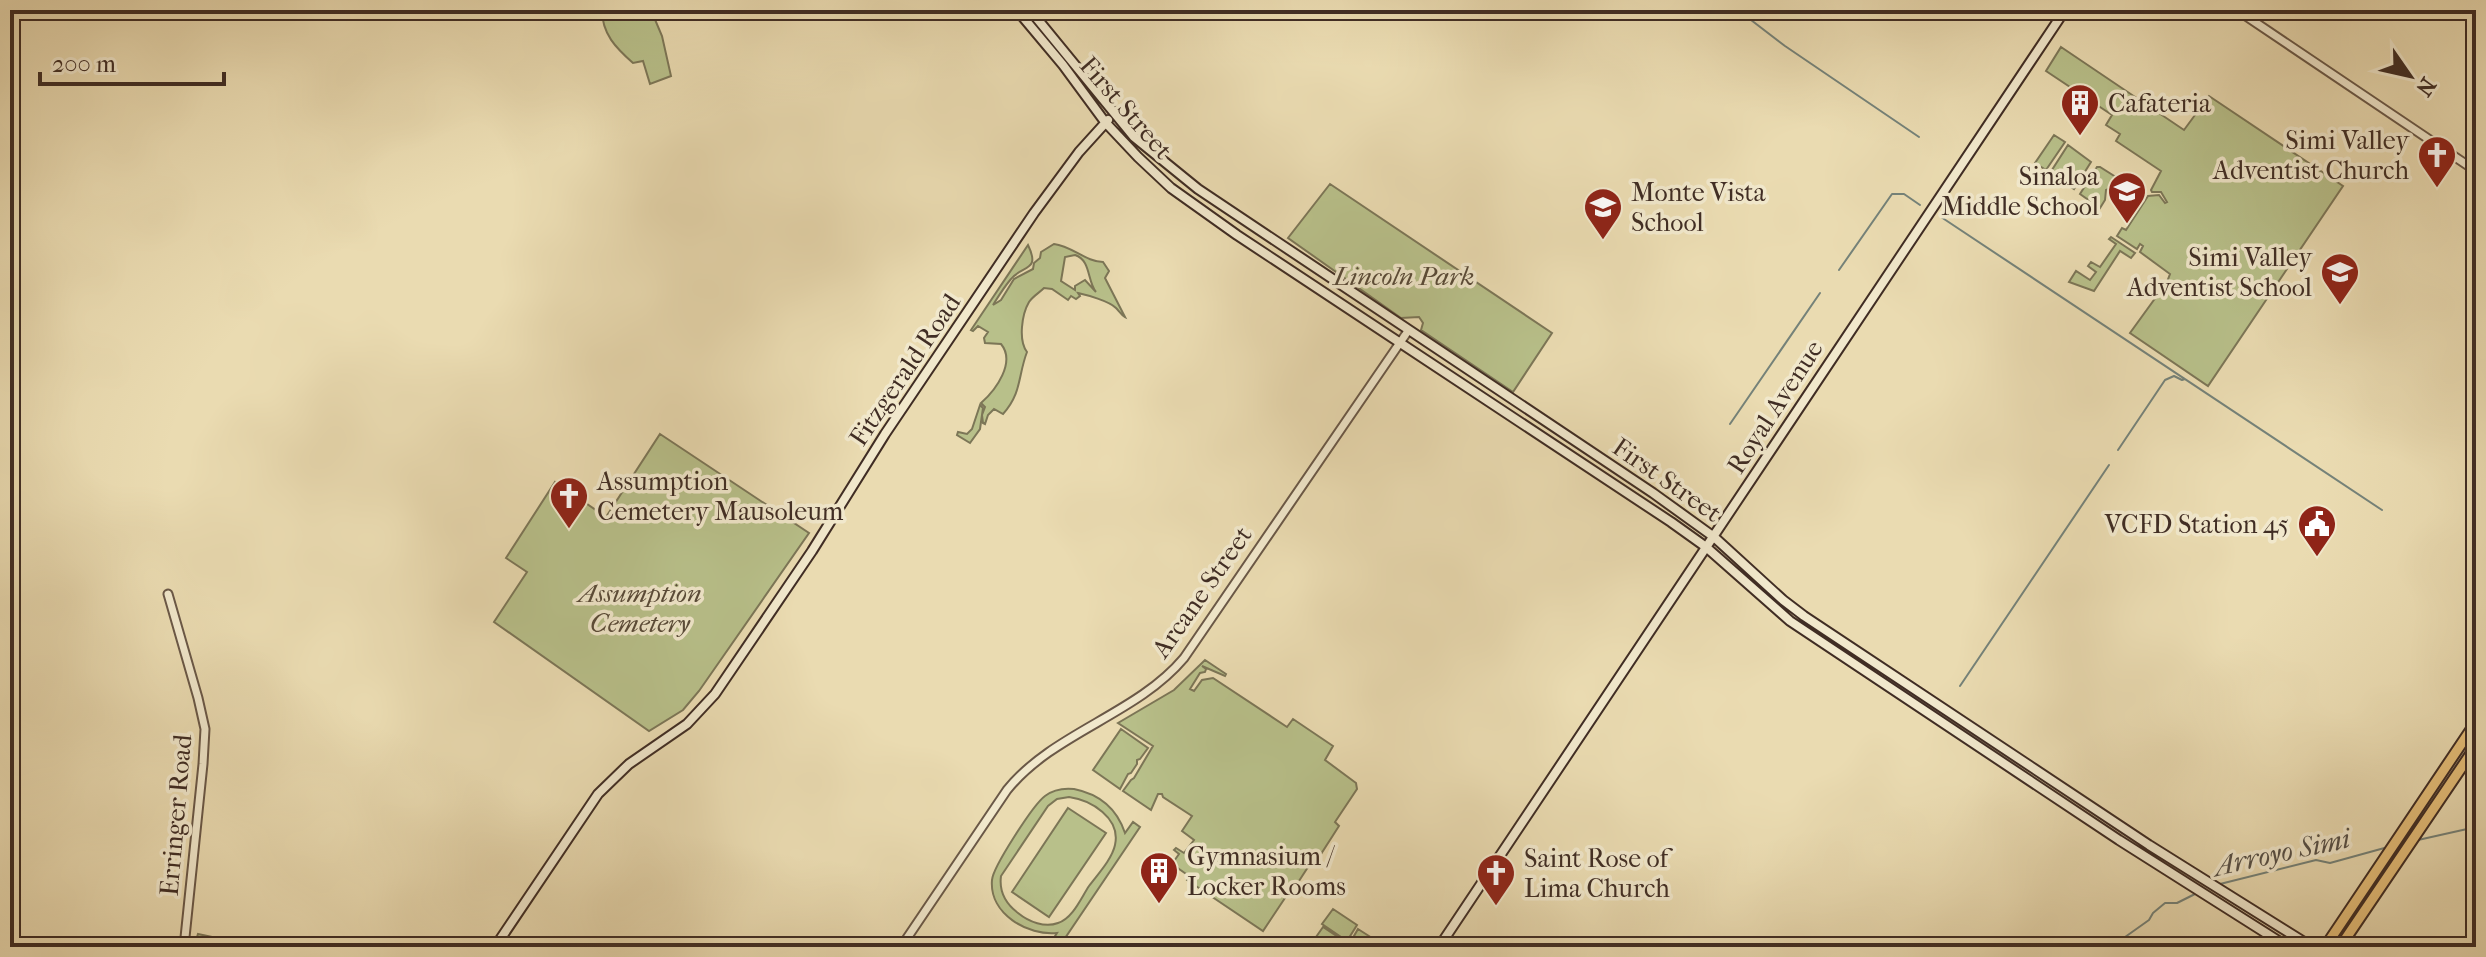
<svg xmlns="http://www.w3.org/2000/svg" width="2486" height="957" font-family="'IM FELL French Canon',serif">
<rect width="100%" height="100%" fill="#eadbb1"/>
<filter id="stains"><feTurbulence type="fractalNoise" baseFrequency=".0025" numOctaves="4"/><feColorMatrix values="0 0 0 0 .2 0 0 0 0 .09 0 0 0 0 .02 0 0 0 .5 -.17"/></filter>
<radialGradient id="worn" r=".72"><stop offset=".6" stop-color="#630" stop-opacity="0"/><stop offset="1" stop-color="#630" stop-opacity=".3"/></radialGradient>
<path fill="#b8c08a" stroke="#7c7657" stroke-width="2" fill-rule="evenodd" d="M 602,10 L 651,10 L 662,36 L 671,76 L 650,84 L 643,61 L 633,63 C 616,48 602,34 602,10 Z
M 2061,47 L 2184,130 L 2209,96 L 2343,186 L 2208,386 L 2130,333 L 2159,293 L 2167,293 L 2170,288 L 2167,282 L 2170,274 L 2140,252 L 2143,246 L 2140,244 L 2137,249 L 2117,236 L 2122,228 L 2126,230 L 2148,196 L 2159,195 L 2165,203 L 2167,202 L 2161,192 L 2152,192 L 2151,190 L 2161,171 L 2116,141 L 2120,134 L 2106,125 L 2112,115 L 2046,71 Z
M 2054,135 L 2065,142 L 2046,170 L 2035,163 Z
M 2068,145 L 2091,162 L 2074,189 L 2050,173 Z
M 2097,167 L 2100,167 L 2119,179 L 2114,187 L 2106,190 L 2105,200 L 2100,208 L 2080,194 Z
M 1330,184 L 1552,333 L 1513,392 L 1421,330 L 1423,323 L 1419,317 L 1401,318 L 1288,238 Z
M 2111,237 L 2135,253 L 2131,258 L 2120,251 L 2094,291 L 2069,282 L 2076,271 L 2090,280 L 2096,272 L 2088,266 L 2091,262 L 2100,267 L 2116,244 L 2109,239 Z
M 1054,244 C 1072,246 1086,262 1103,262 L 1109,271 L 1105,278 L 1125,317 C 1121,315 1119,311 1116,308 C 1109,301 1087,295 1078,293 L 1080,296 L 1076,299 L 1071,296 L 1068,300 L 1052,289 L 1044,288 C 1039,293 1033,296 1029,302 C 1022,314 1018,340 1027,352 C 1018,375 1022,393 1003,414 L 994,409 L 988,415 L 985,424 L 983,423 L 982,415 L 985,407 L 981,403 C 996,390 1016,362 1001,344 L 985,343 L 984,338 L 988,332 L 978,326 L 973,331 L 971,330 L 1028,245 C 1041,272 1022,265 1011,279 C 1004,287 998,297 993,305 L 1001,300 L 1014,279 L 1033,269 L 1034,263 L 1040,258 L 1041,252 ZM 1075,255 C 1091,260 1087,281 1096,292 L 1085,280 L 1075,286 L 1075,290 L 1061,281 L 1065,257 Z
M 980,405 L 983,408 L 980,429 L 970,443 L 957,435 L 958,432 L 967,434 L 972,429 Z
M 660,434 L 809,533 L 699,691 L 683,710 L 649,731 L 494,622 L 527,572 L 506,558 L 555,482 L 606,517 Z
M 1205,660 L 1226,674 L 1225,676 L 1202,666 L 1206,669 L 1205,672 L 1200,673 L 1190,689 L 1194,691 L 1202,680 L 1213,678 L 1287,727 L 1293,719 L 1333,746 L 1325,760 L 1356,783 L 1357,789 L 1335,822 L 1339,826 L 1321,854 L 1312,861 L 1297,884 L 1295,883 L 1263,931 L 1187,880 L 1189,876 L 1172,864 L 1179,854 L 1174,850 L 1176,848 L 1184,853 L 1194,840 L 1182,831 L 1192,816 L 1163,797 L 1162,794 L 1158,794 L 1151,810 L 1123,791 L 1131,780 L 1134,778 L 1153,746 L 1118,723 L 1174,690 Z
M 1121,729 L 1148,748 L 1140,759 L 1137,760 L 1137,764 L 1131,773 L 1128,774 L 1120,789 L 1093,770 Z
M 1074,789 C 1099,794 1117,809 1125,833 L 1133,822 L 1140,827 L 1059,947 L 1050,944 L 1057,933 C 1028,936 989,914 992,880 C 993,867 1033,805 1045,796 C 1054,789 1064,788 1074,789 ZM 1069,797 C 1091,800 1121,818 1115,845 C 1112,859 1098,874 1089,886 C 1081,898 1073,918 1058,923 C 1045,928 1029,922 1018,913 C 1006,904 999,891 1001,876 L 1048,806 L 1057,799 Z
M 1068,808 L 1106,833 L 1049,917 L 1012,892 Z
M 1333,909 L 1357,925 L 1347,941 L 1322,924 Z
M 1323,927 L 1344,941 L 1342,947 L 1309,947 Z
M 1358,929 L 1372,938 L 1366,947 L 1357,947 L 1350,943 Z
M 198,934 L 212,937 L 229,947 L 194,947 Z"/>
<g fill="none" stroke-linecap="round" stroke-linejoin="round">
<path stroke="#758279" stroke-width="2" d="M 1738,10 L 1785,46 L 1919,137
M 1941,217 L 2382,510
M 1839,270 L 1892,194 L 1904,194 L 1920,205
M 1730,424 L 1820,293
M 2118,450 L 2165,380 L 2174,376 L 2182,380 L 2185,379
M 1960,686 L 2109,465
M 2418,840 L 2476,827
M 2220,884 L 2316,860 L 2330,863 L 2388,847
M 2111,947 L 2149,920 L 2153,913 L 2165,903 L 2177,903 L 2195,894"/>
<defs>
<path id="tertiary" d="M 2237,10 L 2476,171
M 168,594 L 198,698 L 205,729 L 203,764 L 184,947
M 901,947 L 1007,790 C 1054,732 1136,715 1184,658 L 1408,331"/>
<path id="secondary" d="M 1017,10 L 1063,65 L 1105,122 L 1138,157 L 1171,188 L 1237,235 L 1671,522 L 1706,547 L 1790,621 L 2119,840 L 2288,947
M 1030,10 L 1134,137 L 1198,189 L 1653,493 L 1714,537 L 1783,600 L 1804,616 L 2149,845 L 2312,947
M 495,947 L 598,794 L 629,764 L 687,724 L 715,694 L 812,551 L 885,434 L 1034,213 L 1079,152 L 1108,120
M 1439,947 L 2065,10"/>
<path id="primary" d="M 2325,947 L 2476,722
M 2340,947 L 2476,746"/>
</defs>
<use href="#tertiary" stroke="#6a5847" stroke-width="11"/>
<use href="#secondary" stroke="#402d24" stroke-width="12"/>
<use href="#primary" stroke="#402d24" stroke-width="13"/>
<use href="#tertiary" stroke="#f1e8cc" stroke-width="7"/>
<use href="#secondary" stroke="#f1e8cc" stroke-width="8"/>
<use href="#primary" stroke="#e5be78" stroke-width="9"/>
</g>
<defs>
<symbol id="building-pin" viewBox="-11 -11 22 30"><path d="M0 17L-7.5 6A9.5 9.5 0 1 1 7.5 6Z" fill="#8f2418" stroke="#f1e8cc"/><path d="M-4-6H4V6H1V3H-1V6H-4ZM-2.5-4.3h1.7v1.8h-1.7ZM.8-4.3h1.7v1.8H.8ZM-2.5-1h1.7V.8h-1.7ZM.8-1h1.7V.8H.8Z" fill="#fff"/></symbol>
<symbol id="church-pin" viewBox="-11 -11 22 30"><path d="M0 17L-7.5 6A9.5 9.5 0 1 1 7.5 6Z" fill="#8f2418" stroke="#f1e8cc"/><path d="M-1.2-6h2.4v3.5h3.3v2.4h-3.3V6h-2.4V-.1h-3.3v-2.4h3.3Z" fill="#fff"/></symbol>
<symbol id="school-pin" viewBox="-11 -11 22 30"><path d="M0 17L-7.5 6A9.5 9.5 0 1 1 7.5 6Z" fill="#8f2418" stroke="#f1e8cc"/><path d="M0-5L7-2L0 1L-7-2ZM-4 1L0 2.5L4 1V4Q0 6-4 4Z" fill="#fff"/></symbol>
<symbol id="civic-pin" viewBox="-11 -11 22 30"><path d="M0 17L-7.5 6A9.5 9.5 0 1 1 7.5 6Z" fill="#8f2418" stroke="#f1e8cc"/><path d="M-.6-6.5H3V-4.5H.6V-3L4-1V1h2V6H-6V1h2V-1L-.6-3ZM-1.2 2.5V6h2.4V2.5Z" fill="#fff"/></symbol>
</defs>
<g fill-rule="evenodd">
<use href="#building-pin" x="2058" y="81" width="44" height="60"/>
<use href="#church-pin" x="2415" y="133" width="44" height="60"/>
<use href="#school-pin" x="2105" y="169" width="44" height="60"/>
<use href="#school-pin" x="1581" y="185" width="44" height="60"/>
<use href="#school-pin" x="2318" y="250" width="44" height="60"/>
<use href="#church-pin" x="547" y="474" width="44" height="60"/>
<use href="#civic-pin" x="2295" y="502" width="44" height="60"/>
<use href="#building-pin" x="1137" y="849" width="44" height="60"/>
<use href="#church-pin" x="1474" y="851" width="44" height="60"/>
</g>
<g text-anchor="middle" dominant-baseline="central" stroke-width="7" stroke-linejoin="round" paint-order="stroke">
<g font-size="26" fill="#402d24" stroke="#f1e8cc" text-anchor="start">
<text x="2108" y="103">Cafateria</text>
<text x="2409" y="140" text-anchor="end">Simi Valley<tspan x="2409" dy="30">Adventist Church</tspan></text>
<text x="2099" y="176" text-anchor="end">Sinaloa<tspan x="2099" dy="30">Middle School</tspan></text>
<text x="1631" y="192">Monte Vista<tspan x="1631" dy="30">School</tspan></text>
<text x="2312" y="257" text-anchor="end">Simi Valley<tspan x="2312" dy="30">Adventist School</tspan></text>
<text x="597" y="481">Assumption<tspan x="597" dy="30">Cemetery Mausoleum</tspan></text>
<text x="2289" y="524" text-anchor="end">VCFD Station 45</text>
<text x="1187" y="856">Gymnasium /<tspan x="1187" dy="30">Locker Rooms</tspan></text>
<text x="1524" y="858">Saint Rose of<tspan x="1524" dy="30">Lima Church</tspan></text>
</g>
<g font-size="26" fill="#402d24" stroke="#f1e8cc">
<text transform="translate(1126 108) rotate(49)">First Street</text>
<text transform="translate(905 370) rotate(-56)">Fitzgerald Road</text>
<text transform="translate(1775 407) rotate(-57)">Royal Avenue</text>
<text transform="translate(1667 480) rotate(35)">First Street</text>
<text transform="translate(1202 592) rotate(-55)">Arcane Street</text>
<text transform="translate(176 815) rotate(-85)">Erringer Road</text>
</g>
<g font-size="26" font-style="italic" fill="#584a38" stroke="#f1e8cc">
<text x="1404" y="276">Lincoln Park</text>
<text x="640" y="593">Assumption<tspan x="640" dy="30">Cemetery</tspan></text>
</g>
<g font-size="28" font-style="italic" fill="#565047" stroke="#f1e8cc">
<text transform="translate(2282 852) rotate(-12)">Arroyo Simi</text>
</g>
</g>
<rect width="2486" height="957" fill="none" stroke="#eadbb1" stroke-width="40"/>
<rect x="12" y="12" width="2462" height="933" fill="none" stroke="#402d24" stroke-width="4"/>
<rect x="20" y="20" width="2446" height="917" fill="none" stroke="#402d24" stroke-width="2"/>
<g transform="translate(2410 76) rotate(124)" stroke="#f1e8cc" stroke-width="6" paint-order="stroke">
<path d="M0-6L14 30L0 20L-14 30Z" fill="#402d24"/>
<text y="-12" font-size="22" font-weight="bold" text-anchor="middle" fill="#402d24">N</text>
</g>
<path d="M40 72v12h184v-12" fill="none" stroke="#402d24" stroke-width="4"/>
<text x="52" y="72" font-size="24" fill="#402d24" stroke="#f1e8cc" stroke-width="6" paint-order="stroke">200 m</text>
<rect width="100%" height="100%" filter="url(#stains)"/>
<rect width="100%" height="100%" fill="url(#worn)"/>
</svg>
